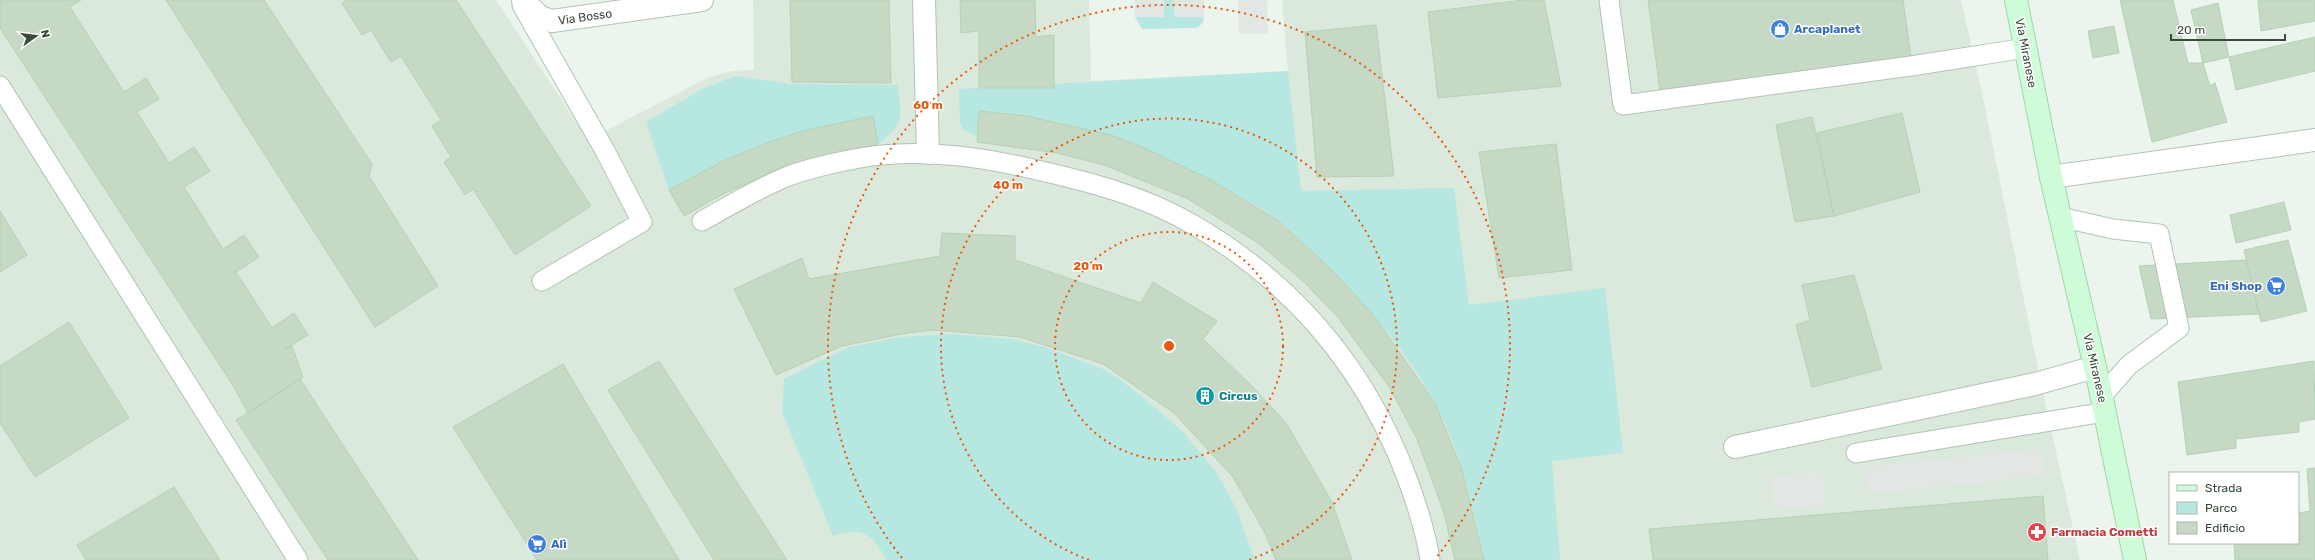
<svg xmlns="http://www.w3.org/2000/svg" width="2315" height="560" font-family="Rubik,sans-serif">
<rect width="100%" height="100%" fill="#ecf5ed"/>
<path fill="#dae9dc" d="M 0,0 L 496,0 L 588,140 L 707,78 L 732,71 L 754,70 L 753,0 L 1089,0 L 1091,81 L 1288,71 L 1282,0 L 1961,0 L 1981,88 L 2039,374 L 2080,560 L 0,560 Z"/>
<path fill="#b7e7e1" d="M 1164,0 L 1174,0 L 1175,17 L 1204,17 L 1203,23 L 1197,28 L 1142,29 L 1135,17 L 1164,17 Z
M 1288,71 L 1301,191 L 1454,188 L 1469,305 L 1605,288 L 1623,453 L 1552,461 L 1560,560 L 1484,560 C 1473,507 1461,452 1435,403 C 1404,346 1358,295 1311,250 C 1300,240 1290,229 1279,220 C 1264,209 1247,201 1231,192 C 1146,143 1077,121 979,111 L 977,137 L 963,129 L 960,123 L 959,89 Z
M 735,76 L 794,84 L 897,85 C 903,116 904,124 878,144 L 872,116 L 802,131 L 766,143 L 721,162 L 669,190 L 646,122 L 702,89 Z
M 950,334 L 1011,339 L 1044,347 L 1108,371 L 1144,398 L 1183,432 L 1217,473 L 1236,508 L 1255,560 L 886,560 C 874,534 861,526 833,536 L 782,412 L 784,379 L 849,347 L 901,337 Z"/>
<path fill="#e3e7e3" d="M 1135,0 L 1164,0 L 1164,17 L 1135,17 Z
M 1174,0 L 1204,0 L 1204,17 L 1174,17 Z
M 1238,0 L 1267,0 L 1268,33 L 1239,34 Z
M 2042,449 L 2045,476 L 1868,494 L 1865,467 Z
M 1823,471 L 1826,505 L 1775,510 L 1771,477 Z"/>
<path fill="#c5d9c5" stroke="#b5d1b6" d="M 0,0 L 81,0 L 70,7 L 124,92 L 146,78 L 159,99 L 137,112 L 169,163 L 194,147 L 210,171 L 184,187 L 223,249 L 244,235 L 259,257 L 236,272 L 272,328 L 294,313 L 308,335 L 285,349 L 292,346 L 303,377 L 248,413 L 234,387 L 0,28 Z
M 166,0 L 264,0 L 372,164 L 369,176 L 438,286 L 375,327 Z
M 346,0 L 456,0 L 591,206 L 515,255 L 473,189 L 465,195 L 444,162 L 451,157 L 432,126 L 441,120 L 401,56 L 391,62 L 371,30 L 362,35 L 342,3 Z
M 790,0 L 889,0 L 891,83 L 792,82 Z
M 960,0 L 1035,0 L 1036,37 L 1054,35 L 1054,88 L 979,88 L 979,31 L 961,33 Z
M 1523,0 L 1544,0 L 1561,86 L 1438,98 L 1428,12 Z
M 1648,0 L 1903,0 L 1911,58 L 1660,91 Z
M 2120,0 L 2173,0 L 2188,63 L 2203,63 L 2210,86 L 2215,83 L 2227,122 L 2152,142 Z
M 2258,0 L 2315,0 L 2315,21 L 2261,31 Z
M 2218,3 L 2229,57 L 2203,63 L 2191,10 Z
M 1376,25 L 1394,176 L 1317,177 L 1305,32 Z
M 2114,26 L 2119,53 L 2093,58 L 2088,31 Z
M 2315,37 L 2315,71 L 2236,90 L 2229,57 Z
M 979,111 L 1027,116 L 1111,135 L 1147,149 L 1211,180 L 1278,220 L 1335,273 L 1375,317 L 1435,403 L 1462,470 L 1484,560 L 1455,560 L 1444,513 L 1431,477 L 1416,437 L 1390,388 L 1337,316 L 1304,282 L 1258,243 L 1188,199 L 1104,165 L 1057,153 L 977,142 Z
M 1902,113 L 1920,192 L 1834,216 L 1817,133 Z
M 873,116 L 878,144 L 793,164 L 725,193 L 684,216 L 669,190 L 721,162 L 766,143 L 802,131 Z
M 1812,117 L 1834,216 L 1795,222 L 1776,125 Z
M 1556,144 L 1572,270 L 1499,278 L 1479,152 Z
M 2284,202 L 2291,230 L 2236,243 L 2230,215 Z
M 0,211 L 27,255 L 0,272 Z
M 942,233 L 1015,236 L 1015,260 L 1141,303 L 1153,282 L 1217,321 L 1203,339 L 1252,386 L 1286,423 L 1332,502 L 1352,560 L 1276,560 L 1265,533 L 1233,477 L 1174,413 L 1103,364 L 1020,337 L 932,330 L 901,334 L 842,346 L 776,375 L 734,289 L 802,258 L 809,279 L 940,256 Z
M 2288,240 L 2307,311 L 2261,322 L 2244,250 Z
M 2246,260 L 2259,314 L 2151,319 L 2139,266 Z
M 1854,275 L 1882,369 L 1812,387 L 1796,325 L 1810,320 L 1802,285 Z
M 69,322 L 129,418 L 35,477 L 0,423 L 0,366 Z
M 659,361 L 787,560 L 714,560 L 608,390 Z
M 2314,361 L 2315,419 L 2299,422 L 2299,432 L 2236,439 L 2236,448 L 2187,455 L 2178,382 Z
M 563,364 L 679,560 L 537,560 L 453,427 Z
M 300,379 L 418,560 L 328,560 L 236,420 Z
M 2315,468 L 2315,560 L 2235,560 L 2234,543 L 2298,543 L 2298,513 L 2310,511 L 2307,469 Z
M 174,487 L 220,560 L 86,560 L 77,545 Z
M 2043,496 L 2048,560 L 1653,560 L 1649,529 Z"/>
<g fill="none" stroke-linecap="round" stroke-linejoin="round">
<defs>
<path id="lane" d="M 1609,0 L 1623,105 L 1911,66 L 2026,48
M 522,5 L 604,149 L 642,222 L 542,281
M 0,86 L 298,560
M 2060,217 L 2113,229 L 2159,234 L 2179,328 L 2129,365 L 2101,397
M 702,221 C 729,206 757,189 786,177 C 808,168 858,157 882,155 C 935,150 986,158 1037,170 C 1090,182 1144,196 1192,224 C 1294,283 1366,369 1407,478 C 1417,505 1426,532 1430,560
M 1856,453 L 2105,412"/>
<path id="street" d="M 523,0 L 540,17 L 552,21 L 702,0
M 924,0 L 928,153
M 2051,177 L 2315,140
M 1735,447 L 2035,384 L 2095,367"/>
<path id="secondary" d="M 2016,0 L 2051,177 L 2099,384 L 2135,560"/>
</defs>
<use href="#lane" stroke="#b1c3b3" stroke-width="21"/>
<use href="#street" stroke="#b1c3b3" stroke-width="24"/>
<use href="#secondary" stroke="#a0d5a9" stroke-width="24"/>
<use href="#lane" stroke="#fff" stroke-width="19"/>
<use href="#street" stroke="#fff" stroke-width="22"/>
<use href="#secondary" stroke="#cffcd8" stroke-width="22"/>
</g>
<g fill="none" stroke="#e8590c" stroke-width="2" stroke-dasharray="2 4">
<circle cx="1169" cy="346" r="114"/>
<path d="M1089 560A228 228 0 1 1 1249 560"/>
<path d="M902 558A341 341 0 1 1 1436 558"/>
</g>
<defs>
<symbol id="shop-disc" viewBox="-11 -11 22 22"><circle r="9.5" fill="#3f7fe0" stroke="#fff"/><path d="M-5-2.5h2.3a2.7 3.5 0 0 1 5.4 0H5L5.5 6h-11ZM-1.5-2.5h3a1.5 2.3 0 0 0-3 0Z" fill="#fff"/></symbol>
<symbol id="supermarket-disc" viewBox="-11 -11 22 22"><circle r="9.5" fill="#3f7fe0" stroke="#fff"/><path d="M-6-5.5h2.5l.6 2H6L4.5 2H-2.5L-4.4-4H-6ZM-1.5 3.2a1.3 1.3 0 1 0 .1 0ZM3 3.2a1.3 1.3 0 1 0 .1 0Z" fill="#fff"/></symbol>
<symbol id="building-disc" viewBox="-11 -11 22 22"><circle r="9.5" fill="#0f9aa8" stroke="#fff"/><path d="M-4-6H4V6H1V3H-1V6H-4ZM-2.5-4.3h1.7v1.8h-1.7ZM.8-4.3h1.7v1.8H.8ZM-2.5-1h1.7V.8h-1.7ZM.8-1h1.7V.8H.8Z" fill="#fff"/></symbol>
<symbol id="pharmacy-disc" viewBox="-11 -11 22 22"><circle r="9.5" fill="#e0444e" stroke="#fff"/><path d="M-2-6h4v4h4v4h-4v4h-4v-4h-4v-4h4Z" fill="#fff"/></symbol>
</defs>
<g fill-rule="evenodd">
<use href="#shop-disc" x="1769" y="18" width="22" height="22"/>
<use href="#supermarket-disc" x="2265" y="275" width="22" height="22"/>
<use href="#building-disc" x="1194" y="385" width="22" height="22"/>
<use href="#pharmacy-disc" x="2026" y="521" width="22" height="22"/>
<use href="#supermarket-disc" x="526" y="533" width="22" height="22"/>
</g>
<g text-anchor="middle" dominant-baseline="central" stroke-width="3" stroke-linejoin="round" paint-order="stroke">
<g font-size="12" fill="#39493a" stroke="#fff">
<text transform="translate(585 17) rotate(-8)">Via Bosso</text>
<text transform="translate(2026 53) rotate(79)">Via Miranese</text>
<text transform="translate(2095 368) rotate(77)">Via Miranese</text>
</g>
<g font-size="12" font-weight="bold" fill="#366cbe" stroke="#fff" text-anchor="start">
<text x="1794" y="29">Arcaplanet</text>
<text x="2262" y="286" text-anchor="end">Eni Shop</text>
<text x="551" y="544">Alì</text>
</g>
<g font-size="12" font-weight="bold" fill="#0d838f" stroke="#fff" text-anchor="start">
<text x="1219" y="396">Circus</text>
</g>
<g font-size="12" font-weight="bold" fill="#be3a42" stroke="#fff" text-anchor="start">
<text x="2051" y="532">Farmacia Cometti</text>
</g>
</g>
<circle cx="1169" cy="346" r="6" fill="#e8590c" stroke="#fff" stroke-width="2"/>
<g font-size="12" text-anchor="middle" font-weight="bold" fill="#e8590c" stroke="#fff" stroke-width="3" stroke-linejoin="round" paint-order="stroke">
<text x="928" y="109">60 m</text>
<text x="1008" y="189">40 m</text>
<text x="1088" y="270">20 m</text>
</g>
<rect x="2169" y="472" width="130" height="72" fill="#ffffff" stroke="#b0b6b0"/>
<rect x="2177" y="485" width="20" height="6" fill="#cffcd8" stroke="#b0b6b0"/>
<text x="2205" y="492" font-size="12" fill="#39493a">Strada</text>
<rect x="2177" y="502" width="20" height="12" fill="#b7e7e1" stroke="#b0b6b0"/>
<text x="2205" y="512" font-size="12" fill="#39493a">Parco</text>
<rect x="2177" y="522" width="20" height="12" fill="#c5d9c5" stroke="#b0b6b0"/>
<text x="2205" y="532" font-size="12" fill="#39493a">Edificio</text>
<g transform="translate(36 36) rotate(76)" stroke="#ffffff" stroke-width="3" paint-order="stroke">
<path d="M0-3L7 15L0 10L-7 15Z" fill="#39493a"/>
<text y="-6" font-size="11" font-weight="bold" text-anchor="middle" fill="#39493a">N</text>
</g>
<path d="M2171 34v6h114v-6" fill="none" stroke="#39493a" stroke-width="2"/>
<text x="2177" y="34" font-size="12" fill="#39493a" stroke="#ffffff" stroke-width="3" paint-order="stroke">20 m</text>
</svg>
